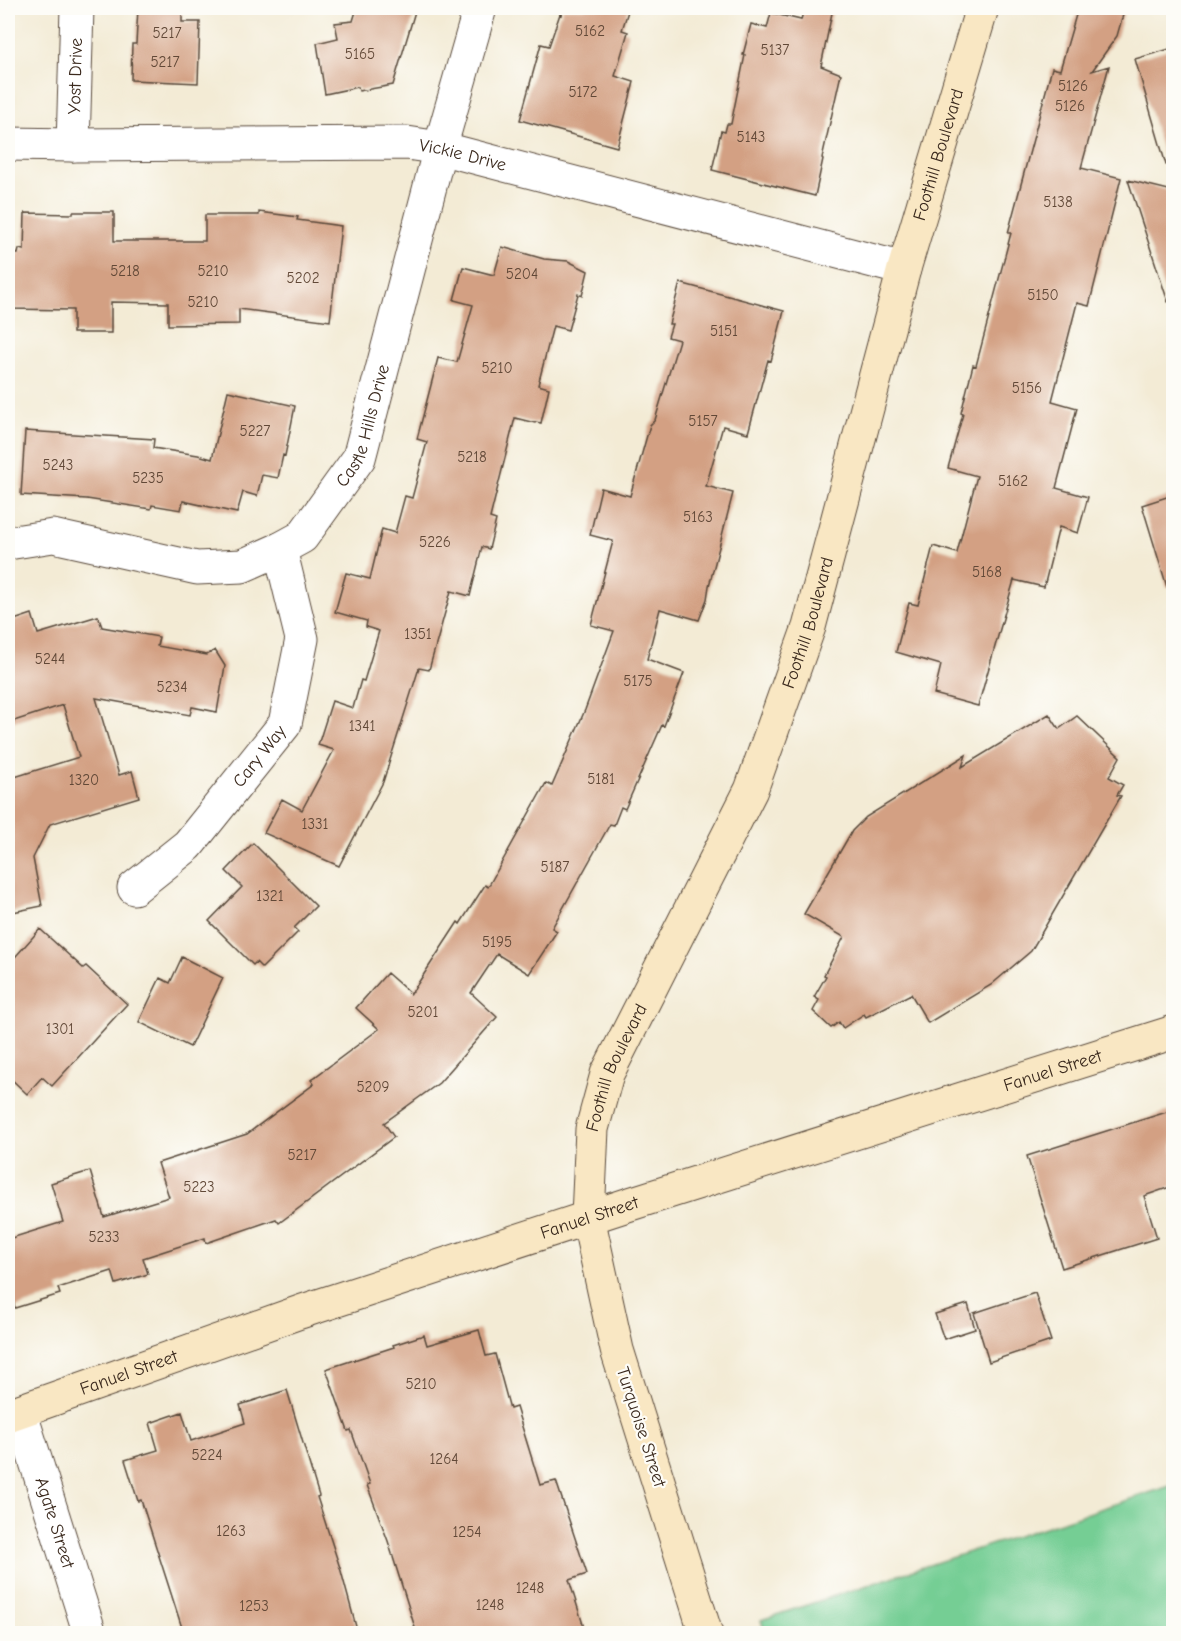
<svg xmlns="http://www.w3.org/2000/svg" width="1181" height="1641" font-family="'Comic Neue',sans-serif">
<rect width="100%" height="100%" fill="#fdfcf7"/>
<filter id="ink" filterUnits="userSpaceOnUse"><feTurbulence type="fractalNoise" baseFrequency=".0167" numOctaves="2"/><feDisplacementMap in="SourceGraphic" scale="12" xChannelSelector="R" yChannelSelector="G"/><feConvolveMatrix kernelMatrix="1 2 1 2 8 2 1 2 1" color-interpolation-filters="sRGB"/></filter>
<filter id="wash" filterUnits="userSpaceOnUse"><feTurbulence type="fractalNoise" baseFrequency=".008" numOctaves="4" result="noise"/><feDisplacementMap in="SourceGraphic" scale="24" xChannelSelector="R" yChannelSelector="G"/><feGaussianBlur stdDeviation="1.35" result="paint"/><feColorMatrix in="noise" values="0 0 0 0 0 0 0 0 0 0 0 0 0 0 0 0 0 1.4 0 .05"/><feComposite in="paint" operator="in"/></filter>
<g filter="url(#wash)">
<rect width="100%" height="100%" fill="#f3ebd5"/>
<path fill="#74ce94" stroke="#587c59" stroke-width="1.5" d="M 1173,1485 L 1173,1633 L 765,1633 L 761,1620 Z"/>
<g id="blocks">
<path fill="#d3a083" d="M 138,8 L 182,8 L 182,22 L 200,22 L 198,83 L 131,80 L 132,44 L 136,44 Z
M 357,8 L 416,8 L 393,85 L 359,91 L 358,87 L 325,94 L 317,43 L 338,38 L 335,23 L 353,21 Z
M 563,8 L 629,8 L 622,30 L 628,32 L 615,76 L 634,82 L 617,147 L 520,120 L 541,44 L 549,46 L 560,14 L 561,15 Z
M 804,8 L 833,8 L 821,66 L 841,74 L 822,158 L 823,159 L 815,196 L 712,170 L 721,131 L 725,132 L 727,124 L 731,124 L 745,55 L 743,55 L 751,24 L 767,28 L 771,13 L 801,20 Z
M 1078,8 L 1125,8 L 1117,36 L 1092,71 L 1109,66 L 1081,168 L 1121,178 L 1089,306 L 1077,303 L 1052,401 L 1077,408 L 1056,488 L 1088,497 L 1078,533 L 1059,527 L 1044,587 L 1014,580 L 978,706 L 934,694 L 941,665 L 896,652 L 909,603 L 918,605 L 933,546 L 957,553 L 977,476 L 948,468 L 963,414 L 961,413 L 973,365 L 976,366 L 1011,233 L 1008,233 L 1052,68 L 1060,70 Z
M 1173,48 L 1173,164 L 1166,165 L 1135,59 Z
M 1128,180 L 1173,191 L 1173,301 L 1168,302 Z
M 73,212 L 114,212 L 114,241 L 205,241 L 205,215 L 259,215 L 259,212 L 298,217 L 297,220 L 341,226 L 330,321 L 239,309 L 239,324 L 168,325 L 168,303 L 111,302 L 111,333 L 73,333 L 73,310 L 8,309 L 8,254 L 18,254 L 19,249 L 24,250 L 25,213 L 73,214 Z
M 502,247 L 544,259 L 568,261 L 588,271 L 582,296 L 578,294 L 568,330 L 553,326 L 538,385 L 549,388 L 541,423 L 536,422 L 535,423 L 515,418 L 490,518 L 496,520 L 489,549 L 482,547 L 470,596 L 451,591 L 429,670 L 419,668 L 383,782 L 339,866 L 264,833 L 282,799 L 302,810 L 334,750 L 318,745 L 332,701 L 353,708 L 361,680 L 364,681 L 379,631 L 366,627 L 367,621 L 335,612 L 346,573 L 370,579 L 382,529 L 395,533 L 405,496 L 412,498 L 427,442 L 417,439 L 438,358 L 457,362 L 473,305 L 454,300 L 463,267 L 494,275 Z
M 680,283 L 784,311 L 771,361 L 768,360 L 748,433 L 723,426 L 706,486 L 733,493 L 709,586 L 707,599 L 699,620 L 660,609 L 647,659 L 684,673 L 664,726 L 662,725 L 625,809 L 621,807 L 614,825 L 610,824 L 552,928 L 557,931 L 529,974 L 497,954 L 471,993 L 497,1017 L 439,1083 L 384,1123 L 394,1137 L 279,1223 L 276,1219 L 206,1243 L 205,1238 L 143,1258 L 148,1274 L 116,1284 L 112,1271 L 58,1288 L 60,1294 L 15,1308 L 8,1282 L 8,1239 L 63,1222 L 51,1183 L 90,1171 L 104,1217 L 169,1197 L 158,1163 L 247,1134 L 314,1084 L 311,1080 L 379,1029 L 356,1008 L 387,973 L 411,994 L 458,922 L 460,924 L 485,885 L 488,887 L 546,783 L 552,786 L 585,710 L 614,631 L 591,625 L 613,541 L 590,535 L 601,488 L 630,496 L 650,425 L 655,420 L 679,340 L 668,337 L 672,324 L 669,324 Z
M 228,391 L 295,406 L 285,456 L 283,455 L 278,478 L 262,475 L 257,496 L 243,492 L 237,513 L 183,501 L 181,510 L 152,505 L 151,509 L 87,499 L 21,495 L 25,431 L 154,439 L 153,448 L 198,455 L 212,459 Z
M 1173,495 L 1173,586 L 1167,587 L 1142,505 Z
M 32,614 L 38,634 L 98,616 L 102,627 L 159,637 L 157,646 L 207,655 L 215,650 L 225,666 L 217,712 L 192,707 L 190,715 L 96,698 L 119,775 L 132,771 L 139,797 L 50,824 L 33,858 L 42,906 L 8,913 L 8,779 L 79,757 L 63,705 L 8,723 L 8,622 Z
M 1049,714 L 1059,729 L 1077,716 L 1120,757 L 1109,777 L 1123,785 L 1117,795 L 1121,796 L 1031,951 L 991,985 L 928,1023 L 911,994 L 866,1017 L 864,1014 L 843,1028 L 839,1022 L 831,1028 L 813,1011 L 819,1000 L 814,997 L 826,976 L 824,975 L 844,937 L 804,914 L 852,831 L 866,817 L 966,755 L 962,767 Z
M 253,843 L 316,906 L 294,928 L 298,932 L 262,968 L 256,962 L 253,965 L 209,921 L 242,887 L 226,871 Z
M 40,929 L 83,968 L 86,966 L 127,1004 L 52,1086 L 42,1077 L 27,1094 L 8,1076 L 8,965 Z
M 182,957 L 223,978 L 190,1047 L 139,1022 L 160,978 L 170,983 Z
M 1173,1110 L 1173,1186 L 1144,1196 L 1157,1238 L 1062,1268 L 1027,1156 Z
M 1035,1293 L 1051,1341 L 989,1362 L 974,1313 Z
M 968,1304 L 975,1329 L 944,1339 L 935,1314 Z
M 479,1330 L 486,1356 L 495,1354 L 510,1409 L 516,1407 L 540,1485 L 556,1481 L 587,1574 L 569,1580 L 586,1634 L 417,1634 L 388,1541 L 367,1485 L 370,1484 L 351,1430 L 348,1431 L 326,1369 L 394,1347 L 393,1345 L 424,1335 L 427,1345 Z
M 287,1390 L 319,1496 L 317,1497 L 341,1571 L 358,1634 L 184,1634 L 141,1500 L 138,1501 L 125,1460 L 158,1450 L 150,1423 L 182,1412 L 191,1441 L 245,1423 L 240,1405 Z"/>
</g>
</g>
<g filter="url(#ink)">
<use href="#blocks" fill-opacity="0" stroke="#574739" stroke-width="1.5"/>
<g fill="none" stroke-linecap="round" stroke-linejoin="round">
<defs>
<g id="street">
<path id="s1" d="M 8,144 L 73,145 L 407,143 L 440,148 L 904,269"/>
<path id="s2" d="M 73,145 L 77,8"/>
<path id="s3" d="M 8,543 L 53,536 L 197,568 L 242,566 L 280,549 L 302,537 L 359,458 L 440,148 L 480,8"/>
<path id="s4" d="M 134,888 L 188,845 L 285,724 L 302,639 L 280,549"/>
<path id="s5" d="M 20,1411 L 90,1634"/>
</g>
<g id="secondary">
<path id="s6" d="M 8,1415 L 300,1312 L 630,1204 L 1174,1032"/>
<path id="s7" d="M 706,1634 L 617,1350 L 588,1217 L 592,1129 L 607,1074 L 751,790 L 809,627 L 904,269 L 982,8"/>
</g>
</defs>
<use href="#street" stroke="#574739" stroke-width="35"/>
<use href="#secondary" stroke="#574739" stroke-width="35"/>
<use href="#street" stroke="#fff" stroke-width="33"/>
<use href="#secondary" stroke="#f9e7c3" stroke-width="33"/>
</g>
</g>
<g text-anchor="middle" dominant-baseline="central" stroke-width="4.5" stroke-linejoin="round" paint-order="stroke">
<g font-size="15" fill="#614837">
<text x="590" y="31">5162</text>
<text x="167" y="33">5217</text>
<text x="775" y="50">5137</text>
<text x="360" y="54">5165</text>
<text x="165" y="62">5217</text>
<text x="1073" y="86">5126</text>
<text x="583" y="92">5172</text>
<text x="1070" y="106">5126</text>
<text x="751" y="137">5143</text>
<text x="1058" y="202">5138</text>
<text x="125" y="271">5218</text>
<text x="213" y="271">5210</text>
<text x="522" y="274">5204</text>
<text x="303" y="278">5202</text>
<text x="1043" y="295">5150</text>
<text x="203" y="302">5210</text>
<text x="724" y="331">5151</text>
<text x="497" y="368">5210</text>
<text x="1027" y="388">5156</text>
<text x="703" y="421">5157</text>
<text x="255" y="431">5227</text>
<text x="472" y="457">5218</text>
<text x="58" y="465">5243</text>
<text x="148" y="478">5235</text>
<text x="1013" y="481">5162</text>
<text x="698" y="517">5163</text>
<text x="435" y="542">5226</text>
<text x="987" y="572">5168</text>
<text x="418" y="634">1351</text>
<text x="50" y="659">5244</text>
<text x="638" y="681">5175</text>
<text x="172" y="687">5234</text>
<text x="362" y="726">1341</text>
<text x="601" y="779">5181</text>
<text x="84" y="780">1320</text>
<text x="315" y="824">1331</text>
<text x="555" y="867">5187</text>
<text x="270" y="896">1321</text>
<text x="497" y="942">5195</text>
<text x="423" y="1012">5201</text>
<text x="60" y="1029">1301</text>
<text x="373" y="1087">5209</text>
<text x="302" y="1155">5217</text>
<text x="199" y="1187">5223</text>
<text x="104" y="1237">5233</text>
<text x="421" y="1384">5210</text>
<text x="207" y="1455">5224</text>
<text x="444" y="1459">1264</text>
<text x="231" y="1531">1263</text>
<text x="467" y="1532">1254</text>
<text x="530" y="1588">1248</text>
<text x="490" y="1605">1248</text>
<text x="254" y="1606">1253</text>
</g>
<g font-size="18" fill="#3b2a1e" stroke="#fdfcf7">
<text stroke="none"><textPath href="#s2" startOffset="69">Yost Drive</textPath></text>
<text stroke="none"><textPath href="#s1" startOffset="456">Vickie Drive</textPath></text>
<text stroke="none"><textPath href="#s7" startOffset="1560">Foothill Boulevard</textPath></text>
<text stroke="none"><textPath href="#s3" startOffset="434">Castle Hills Drive</textPath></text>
<text stroke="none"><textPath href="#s7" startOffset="1074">Foothill Boulevard</textPath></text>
<text stroke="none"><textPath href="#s4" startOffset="183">Cary Way</textPath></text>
<text stroke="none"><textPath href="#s7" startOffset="588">Foothill Boulevard</textPath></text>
<text stroke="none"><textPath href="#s6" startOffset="1100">Fanuel Street</textPath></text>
<text stroke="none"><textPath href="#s6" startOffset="614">Fanuel Street</textPath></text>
<text stroke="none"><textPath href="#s6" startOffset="128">Fanuel Street</textPath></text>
<text transform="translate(641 1427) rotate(72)">Turquoise Street</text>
<text stroke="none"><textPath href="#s5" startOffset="117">Agate Street</textPath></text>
</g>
</g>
<rect width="1181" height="1641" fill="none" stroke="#fdfcf7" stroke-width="30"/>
</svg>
